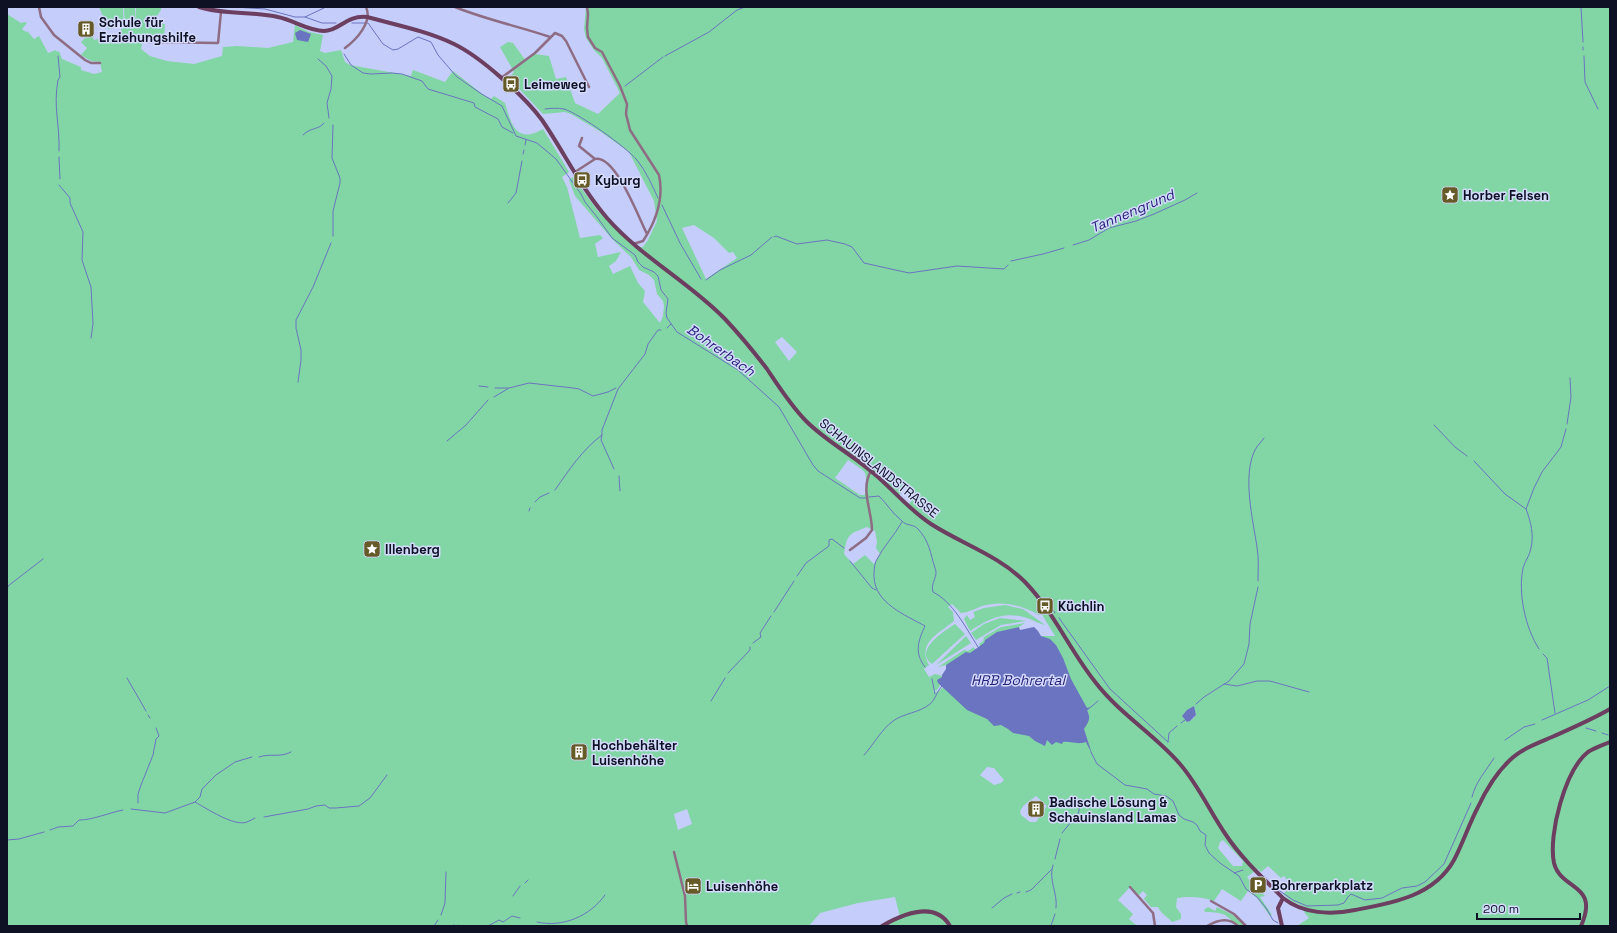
<svg xmlns="http://www.w3.org/2000/svg" width="1617" height="933" font-family="'Space Grotesk',sans-serif">
<rect width="100%" height="100%" fill="#c5cdfa"/>
<path fill="#82d6a5" fill-rule="evenodd" d="M 99,7 L 123,7 L 124,26 L 108,29 Z
M 124,7 L 135,7 L 136,26 L 125,26 Z
M 136,7 L 161,7 L 161,10 L 152,23 L 165,24 L 164,40 L 143,40 L 141,49 L 150,56 L 167,61 L 194,64 L 222,56 L 223,47 L 237,46 L 268,48 L 293,42 L 295,25 L 309,32 L 323,35 L 320,51 L 325,53 L 341,50 L 345,62 L 350,65 L 411,76 L 413,70 L 445,82 L 453,71 L 485,96 L 491,99 L 494,96 L 505,103 C 512,126 516,144 543,129 L 569,172 L 562,177 L 567,187 L 580,238 L 600,235 L 603,238 L 595,244 L 598,257 L 621,252 L 616,261 L 609,266 L 613,274 L 630,266 L 638,283 L 645,291 L 643,302 L 660,323 L 663,316 L 664,306 L 663,301 L 657,294 L 654,280 L 649,275 L 639,270 L 631,257 L 613,240 L 575,196 L 569,180 L 573,177 L 598,211 L 634,247 L 643,247 L 648,240 L 657,221 L 654,201 L 629,152 L 601,132 L 571,114 L 565,112 L 543,114 L 509,78 L 514,72 L 500,47 L 508,42 L 513,43 L 526,61 L 534,54 L 549,56 L 556,79 L 566,77 L 575,103 L 598,114 L 620,93 L 602,58 L 594,50 L 586,38 L 584,29 L 586,7 L 1610,7 L 1610,926 L 1297,926 L 1309,918 L 1304,912 L 1305,907 L 1291,901 L 1283,894 L 1292,886 L 1284,876 L 1281,878 L 1268,866 L 1261,872 L 1258,869 L 1247,877 L 1256,888 L 1265,896 L 1260,897 L 1272,915 L 1270,916 L 1257,898 L 1248,891 L 1241,901 L 1222,889 L 1214,901 C 1202,897 1190,896 1177,898 L 1176,907 L 1181,914 L 1181,919 L 1172,922 C 1168,917 1161,914 1158,907 L 1151,907 L 1144,899 L 1147,895 L 1143,891 L 1139,895 L 1130,887 L 1118,900 L 1133,914 L 1129,919 L 1137,926 L 882,926 L 900,917 L 895,897 L 858,903 L 820,913 L 809,926 L 7,926 L 7,14 L 21,23 L 25,22 L 27,23 L 22,29 L 26,32 L 27,31 L 34,39 L 39,36 L 48,53 L 56,50 L 57,52 L 59,51 L 62,59 L 81,67 L 81,70 L 94,74 L 102,72 L 100,62 L 91,61 L 81,55 L 87,48 L 81,42 L 85,38 L 92,36 L 94,40 C 104,37 112,36 122,34 L 121,29 L 124,28 L 136,27 ZM 694,225 L 714,238 L 729,253 L 733,252 L 737,258 L 706,279 L 682,228 ZM 782,337 L 797,352 L 789,361 L 775,342 ZM 848,460 C 869,474 867,470 865,495 L 860,495 L 835,478 ZM 906,487 L 916,495 L 909,504 L 899,495 ZM 867,527 L 875,531 L 877,542 L 876,548 L 880,554 L 874,564 L 865,555 L 853,564 L 844,554 C 847,534 849,534 867,527 ZM 952,604 L 961,613 C 969,612 975,609 982,606 C 1001,600 1022,605 1039,615 L 1041,613 L 1055,636 L 1039,636 L 946,684 L 939,691 L 934,692 L 933,691 L 937,690 L 941,684 L 943,676 L 935,674 L 929,677 L 924,669 L 929,665 C 917,643 938,634 954,621 L 953,612 L 948,607 ZM 1194,707 L 1196,715 L 1194,718 L 1188,722 L 1182,716 ZM 987,767 L 994,768 L 1004,780 L 1001,783 L 994,785 L 980,775 ZM 1036,796 L 1047,806 L 1036,822 L 1030,822 L 1021,815 L 1020,811 L 1024,805 ZM 687,809 L 692,824 L 678,830 L 674,814 ZM 1223,840 L 1243,861 L 1242,866 L 1233,866 L 1218,848 L 1220,842 Z
M 1005,605 L 1023,609 L 1045,625 C 1040,624 1035,621 1030,619 C 1005,610 990,618 970,631 L 964,619 L 967,615 L 970,620 L 975,617 L 973,612 L 984,608 Z
M 1000,618 L 1026,621 L 1001,625 L 976,640 L 971,633 L 984,624 Z
M 1025,623 L 983,650 L 979,644 L 983,641 L 984,637 L 1001,627 Z
M 955,624 L 965,634 L 932,664 C 913,651 944,631 955,624 Z
M 966,636 L 971,643 L 936,665 Z
M 974,647 L 977,653 L 966,660 L 938,667 L 964,650 L 968,651 Z
M 1208,907 L 1215,911 L 1217,907 L 1233,915 L 1245,926 C 1236,926 1231,919 1225,915 C 1218,912 1212,912 1205,912 L 1204,910 Z"/>
<path fill="#6a74c0" d="M 300,30 L 311,34 L 308,42 L 297,40 L 295,33 Z
M 1019,627 L 1020,630 L 1034,627 L 1038,631 L 1041,636 L 1050,639 L 1056,645 L 1063,658 L 1071,679 L 1087,708 L 1090,707 L 1087,710 C 1091,719 1089,721 1084,729 L 1092,754 L 1086,742 C 1077,745 1071,741 1063,742 L 1062,744 L 1056,742 L 1052,745 L 1047,740 L 1045,746 L 1035,741 L 1029,736 L 1013,733 L 1008,729 L 1001,725 L 994,726 L 987,719 L 967,710 L 938,683 L 937,680 L 942,677 L 942,675 L 946,669 L 946,665 L 966,652 L 970,653 L 984,643 L 985,640 L 997,632 Z
M 1194,706 L 1196,715 L 1190,721 L 1187,722 L 1182,716 L 1187,710 Z"/>
<g fill="none" stroke-linecap="round" stroke-linejoin="round">
<path stroke="#6a74c0" stroke-width="1" d="M 234,7 L 265,9 L 295,17 L 305,17 L 322,23 L 336,23
M 1581,7 L 1583,42
M 305,17 L 326,7
M 352,23 L 368,23 L 383,44 L 393,50 L 398,49 L 418,37 L 431,42 L 438,55 L 456,76 L 480,93 L 502,106 L 516,136 L 537,143 L 556,159 L 581,194 L 585,202 L 597,217 L 612,238 L 635,255 L 638,262 L 643,267 L 654,272 L 658,276 L 661,290 L 668,299 L 666,313 L 667,318 L 677,332 L 738,370 L 779,407 L 813,465 L 818,471 L 860,498 L 866,498
M 1583,47 L 1583,50
M 344,54 L 351,65 L 363,73 L 371,74 L 392,73 L 402,74 L 422,81 L 428,89 L 474,103 L 475,107 L 498,119 L 502,127 L 513,133
M 58,56 L 60,77 L 58,80 C 53,107 60,125 59,151
M 665,56 L 709,32 L 737,10 L 745,7
M 1584,56 L 1585,82 L 1598,109
M 318,59 L 326,66 L 332,76 L 331,89 L 327,103 L 329,118
M 625,86 L 663,57
M 545,109 C 552,108 558,108 564,109 C 580,114 626,147 637,160 C 646,171 652,185 658,198
M 333,125 L 332,158 L 340,178 L 340,183 L 333,211 L 333,236
M 303,135 C 311,127 319,130 324,123
M 525,145 L 526,140
M 523,154 L 524,150
M 59,157 L 60,179
M 59,185 L 70,198 L 70,203 L 83,232 L 82,260 L 91,287 L 93,324 L 91,338
M 508,203 L 516,193 L 522,161
M 662,205 L 680,243 L 701,279
M 774,237 L 776,236 L 797,244 L 827,240 L 845,244 L 852,247 L 864,263 L 909,273 L 957,266 L 1004,269 L 1008,265
M 1073,245 L 1089,240 L 1109,228 L 1136,221 L 1154,214 L 1185,200 L 1197,193
M 1011,261 L 1043,254 L 1064,248
M 706,280 L 720,270 L 751,255 L 772,237
M 667,328 L 671,324
M 298,382 L 301,360 L 301,350 L 296,328 L 296,320 L 313,287 L 331,243
M 479,386 L 488,387
M 495,388 L 508,388
M 494,397 L 509,388 L 529,383 L 573,388 L 579,389 L 593,396 L 608,392 L 616,388
M 1567,424 L 1571,397 L 1570,378
M 1434,425 L 1455,447 L 1467,456
M 602,435 L 601,440 L 614,469
M 447,441 L 466,425 L 488,400
M 1474,461 L 1505,494 L 1526,509
M 619,476 L 620,491
M 555,490 C 569,470 582,450 602,435 L 602,430 L 618,389 L 645,354 L 648,344 L 658,330 L 661,330
M 869,497 L 879,496 C 887,504 893,514 902,521 C 906,526 914,524 918,529 C 930,542 930,553 935,568 C 939,576 930,583 933,592 C 953,602 966,628 978,647
M 535,502 L 540,497 L 549,493
M 529,511 L 530,508
M 902,522 C 894,536 883,547 876,561 C 874,566 874,572 874,577 C 875,603 905,615 925,626 C 918,641 914,653 925,667
M 850,561 L 872,588 L 876,590
M 797,576 L 806,563 L 829,546 L 829,540 L 832,539 L 844,548
M 1258,581 C 1258,570 1259,558 1257,547 C 1253,520 1242,476 1255,450 C 1257,446 1261,442 1264,438
M 7,591 L 8,586 L 43,559
M 1053,610 L 1055,613
M 774,612 L 794,581
M 1059,618 L 1110,689 L 1168,742
M 753,643 L 761,637 L 760,633 L 771,616
M 1539,649 C 1525,627 1518,594 1523,568 C 1525,561 1530,555 1531,548 C 1534,535 1531,522 1526,509 L 1534,488 L 1542,472 L 1561,447 L 1566,429
M 1543,654 L 1547,658 L 1555,713
M 728,673 L 750,650 L 750,647
M 127,678 L 146,711
M 932,679 L 935,694
M 1224,684 L 1237,686 L 1257,681 L 1270,681 L 1309,692
M 711,701 L 725,678
M 1196,704 L 1204,697 L 1229,681 L 1244,664 L 1249,644 L 1250,624 L 1258,587
M 1086,711 L 1098,701
M 148,715 L 150,718
M 1542,720 L 1588,700 L 1610,686
M 1181,723 L 1185,720
M 1586,728 L 1596,731
M 1602,733 L 1608,735
M 1505,740 L 1524,727 L 1535,724
M 1168,742 L 1169,733 L 1177,726
M 1091,752 L 1097,764 L 1125,785 L 1147,789 L 1154,794 L 1166,796 L 1173,801 L 1179,815 L 1184,819 L 1193,822 L 1197,825 L 1200,831 L 1206,835 L 1205,845 L 1209,853 L 1220,863 L 1239,876 L 1246,889 L 1257,897 L 1266,908 L 1273,920 L 1278,923
M 864,755 C 874,744 881,730 893,721 C 904,713 919,713 930,704 C 935,700 937,691 942,686
M 259,757 C 270,753 280,758 291,752
M 1472,797 C 1476,781 1486,771 1494,758
M 195,802 L 200,797 L 202,789 L 216,775 L 235,762 L 252,757
M 138,803 L 138,794 L 141,785 L 153,755 L 156,739 L 159,736 L 156,728
M 131,809 L 165,813 L 195,802 C 206,808 234,827 247,822 C 250,821 253,819 255,818
M 264,817 L 308,809 L 316,806 L 325,805 L 329,808 L 336,808 L 359,806 L 370,798 L 387,775
M 1075,819 C 1080,812 1080,807 1079,799
M 50,830 L 58,827 L 73,826 L 79,820 C 93,820 108,813 123,810
M 1062,833 L 1071,822
M 7,840 L 19,839 L 44,832
M 1055,859 L 1060,839
M 1053,865 C 1048,880 1058,893 1056,908
M 1234,873 L 1243,870
M 525,883 L 528,880
M 1280,891 L 1293,900 L 1307,906 L 1338,905 L 1344,903 L 1348,897 L 1351,894 L 1365,900 L 1382,898 L 1402,888 L 1417,886 L 1425,882 L 1444,864 L 1471,803
M 1026,892 L 1031,890 L 1052,869
M 1017,893 L 1020,892
M 513,896 L 520,886
M 992,908 L 1004,898 L 1012,894
M 441,915 L 445,903 L 446,872
M 537,922 C 563,928 590,916 605,895
M 459,925 L 460,926
M 434,926 L 438,920
M 452,926 L 454,925
M 488,926 L 499,920 L 503,922 L 512,916 L 520,918
M 1051,926 L 1055,914"/>
<path stroke="#8e6d84" stroke-width="2.5" d="M 39,7 L 41,17 L 54,35 L 85,60 L 91,63 L 100,63
M 455,7 C 487,20 518,26 550,37
M 587,7 L 588,14 L 587,28 L 588,37 L 595,48 L 602,52 L 620,86 L 627,104 L 626,114 L 630,130 L 659,175 C 664,198 656,221 643,241 L 633,244
M 149,42 L 218,43 L 221,12
M 345,48 C 356,40 373,22 366,7
M 501,78 L 535,53 L 555,33 L 562,36 L 566,41 L 589,87
M 582,138 L 579,146 L 595,159
M 575,172 L 595,159 C 616,155 639,219 647,234
M 850,550 L 866,538 L 872,530 C 872,511 860,489 871,471
M 674,852 L 685,896 L 686,922 L 687,926
M 1130,887 L 1153,913 L 1155,926
M 1211,901 L 1234,914 L 1246,926
M 1207,926 C 1217,920 1229,917 1238,926"/>
<path stroke="#6c3e60" stroke-width="4" d="M 199,7 C 224,15 252,11 278,17 C 293,20 309,31 324,31 C 340,31 345,15 367,17 C 396,25 427,31 454,44 C 481,57 524,96 542,120 C 564,152 581,188 607,218 C 641,257 689,282 725,319 C 740,335 754,352 767,369 C 779,387 791,406 806,421 C 828,443 855,456 878,477 C 896,493 911,511 931,524 C 962,544 998,555 1025,582 C 1054,612 1070,651 1096,683 C 1120,714 1155,735 1180,764 C 1199,786 1210,812 1226,835 C 1242,859 1263,878 1283,898 C 1303,914 1331,915 1355,910 C 1393,903 1434,896 1454,860 C 1463,843 1469,824 1478,807 C 1486,790 1496,773 1510,760 C 1521,749 1538,743 1552,737 C 1572,728 1591,720 1610,709
M 882,926 C 903,914 935,900 950,926
M 1282,926 L 1278,908 L 1283,898
M 1581,926 C 1600,883 1561,891 1554,863 C 1548,835 1565,770 1588,752 C 1594,748 1603,745 1610,742"/>
</g>
<defs>
<symbol id="building-square" viewBox="-11 -11 22 22"><rect x="-9" y="-9" width="18" height="18" rx="4" fill="#665b28" stroke="#d5dbfd"/><path d="M-4-6H4V6H1V3H-1V6H-4ZM-2.5-4.3h1.7v1.8h-1.7ZM.8-4.3h1.7v1.8H.8ZM-2.5-1h1.7V.8h-1.7ZM.8-1h1.7V.8H.8Z" fill="#fff"/></symbol>
<symbol id="bus-square" viewBox="-11 -11 22 22"><rect x="-9" y="-9" width="18" height="18" rx="4" fill="#665b28" stroke="#d5dbfd"/><path d="M-5-6H5V4H4V6H2V4H-2V6H-4V4H-5ZM-3.5-4V0h7V-4ZM-3.5 1.2v1.5H-2V1.2ZM2 1.2v1.5H3.5V1.2Z" fill="#fff"/></symbol>
<symbol id="sight-square" viewBox="-11 -11 22 22"><rect x="-9" y="-9" width="18" height="18" rx="4" fill="#665b28" stroke="#d5dbfd"/><path d="M0-6L1.8-2.2L6-1.7L2.9 1.2L3.7 5.4L0 3.3L-3.7 5.4L-2.9 1.2L-6-1.7L-1.8-2.2Z" fill="#fff"/></symbol>
<symbol id="parking-square" viewBox="-11 -11 22 22"><rect x="-9" y="-9" width="18" height="18" rx="4" fill="#665b28" stroke="#d5dbfd"/><path d="M-3.5-5.5H1a3.5 3.5 0 0 1 0 7H-1V5.5H-3.5ZM-1-3.4V-.6H.8a1.4 1.4 0 0 0 0-2.8Z" fill="#fff"/></symbol>
<symbol id="hotel-square" viewBox="-11 -11 22 22"><rect x="-9" y="-9" width="18" height="18" rx="4" fill="#665b28" stroke="#d5dbfd"/><path d="M-6-4.5h1.5V1H6V5H4.5V3h-9V5H-6ZM-4 0a1.8 1.8 0 1 1 3.6 0ZM.5 0V-2.5h3Q6-2.5 6 0Z" fill="#fff"/></symbol>
</defs>
<g fill-rule="evenodd">
<use href="#building-square" x="76" y="19" width="20" height="20"/>
<use href="#bus-square" x="501" y="74" width="20" height="20"/>
<use href="#bus-square" x="572" y="170" width="20" height="20"/>
<use href="#sight-square" x="1440" y="185" width="20" height="20"/>
<use href="#sight-square" x="362" y="539" width="20" height="20"/>
<use href="#bus-square" x="1035" y="596" width="20" height="20"/>
<use href="#building-square" x="569" y="742" width="20" height="20"/>
<use href="#building-square" x="1026" y="799" width="20" height="20"/>
<use href="#parking-square" x="1248" y="875" width="20" height="20"/>
<use href="#hotel-square" x="683" y="876" width="20" height="20"/>
</g>
<g text-anchor="middle" dominant-baseline="central" stroke-width="3" stroke-linejoin="round" paint-order="stroke">
<g font-size="13" font-weight="bold" fill="#0e1124" stroke="#d5dbfd" text-anchor="start">
<text x="99" y="22">Schule für<tspan x="99" dy="15">Erziehungshilfe</tspan></text>
<text x="524" y="84">Leimeweg</text>
<text x="595" y="180">Kyburg</text>
<text x="1463" y="195">Horber Felsen</text>
<text x="385" y="549">Illenberg</text>
<text x="1058" y="606">Küchlin</text>
<text x="592" y="745">Hochbehälter<tspan x="592" dy="15">Luisenhöhe</tspan></text>
<text x="1049" y="802">Badische Lösung &amp;<tspan x="1049" dy="15">Schauinsland Lamas</tspan></text>
<text x="1271" y="885">Bohrerparkplatz</text>
<text x="706" y="886">Luisenhöhe</text>
</g>
<g font-size="13" fill="#0e1124" stroke="#d5dbfd">
<text transform="translate(879 468) rotate(39)">SCHAUINSLANDSTRASSE</text>
</g>
<g font-size="14" font-style="italic" fill="#231c77" stroke="#d5dbfd">
<text transform="translate(1132 211) rotate(-23)">Tannengrund</text>
<text transform="translate(721 350) rotate(35)">Bohrerbach</text>
<text x="1018" y="680">HRB Bohrertal</text>
</g>
</g>
<rect width="1617" height="933" fill="none" stroke="#0e1124" stroke-width="16"/>
<path d="M1477 913v6h103v-6" fill="none" stroke="#0e1124" stroke-width="2"/>
<text x="1483" y="913" font-size="12" fill="#0e1124" stroke="#d5dbfd" stroke-width="3" paint-order="stroke">200 m</text>
</svg>
